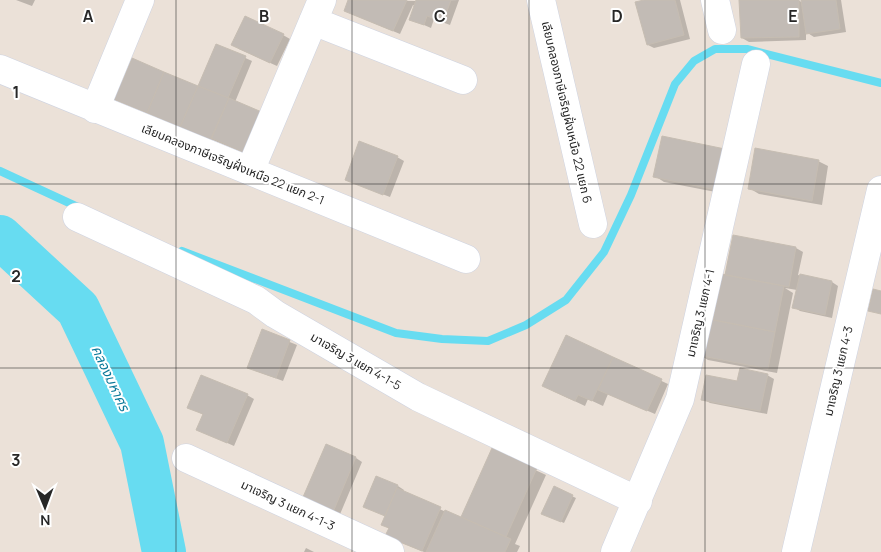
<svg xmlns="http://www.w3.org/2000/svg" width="881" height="552" font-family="Manrope,'Noto Sans Thai',sans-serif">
<rect width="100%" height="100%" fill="#ebe1d8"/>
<path fill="#0003" d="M 16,0 L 35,0 L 32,6 Z
M 350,0 L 417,1 L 459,0 L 450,25 L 434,19 L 431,28 L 410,19 L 415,6 L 413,5 L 400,34 L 352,14 Z
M 649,0 L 680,0 L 690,39 L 654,48 L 648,45 Z
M 798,0 L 803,3 L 803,0 L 841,0 L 846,32 L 814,37 L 806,32 L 806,40 L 749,42 L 742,38 Z
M 283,35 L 290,39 L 277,66 L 239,49 Z
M 217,45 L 252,61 L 235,102 L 254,157 L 116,100 L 123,83 L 199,87 Z
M 663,137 L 726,194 L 664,182 L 655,176 Z
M 397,157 L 404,161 L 390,197 L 346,180 Z
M 818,161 L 828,166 L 822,205 L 759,194 L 749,188 Z
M 734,237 L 796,248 L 803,252 L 798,275 L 832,282 L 838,286 L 832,318 L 800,311 L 794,307 L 797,290 L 785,288 L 793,293 L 777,373 L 708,360 L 698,354 L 714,321 Z
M 263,331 L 297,345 L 283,381 L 256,371 Z
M 567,337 L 668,384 L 655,414 L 608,394 L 603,406 L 588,399 L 585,406 L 553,391 Z
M 767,375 L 774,379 L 767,414 L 710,403 L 703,399 L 738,383 Z
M 247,395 L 254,399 L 234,446 L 198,430 L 204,415 L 188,407 Z
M 492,450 L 546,475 L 515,544 L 520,546 L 517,552 L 424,552 L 393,539 L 390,529 L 383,525 L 386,516 L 377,478 L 398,486 L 404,490 L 403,492 L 461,519 Z
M 356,458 L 362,462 L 338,519 L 309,507 Z
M 554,488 L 576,498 L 564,523 L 546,515 Z
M 306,548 L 314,552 L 304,552 Z"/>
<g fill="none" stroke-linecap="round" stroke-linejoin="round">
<path stroke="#67dcf1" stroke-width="8" d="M 0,171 L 80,208
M 182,251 L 396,333 L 442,339 L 488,341 L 526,325 L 566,300 L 604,252 L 631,195 L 675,84 L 694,61 L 715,49 L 747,49 L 881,83"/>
<path stroke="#67dcf1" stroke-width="44" d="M 0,237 L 78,309 L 142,443 L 164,552"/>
</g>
<path fill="#c2bbb5" stroke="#c6bdb2" d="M 348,0 L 407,0 L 393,31 L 344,11 Z
M 416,0 L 451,0 L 443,22 L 427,16 L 424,25 L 409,20 Z
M 644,0 L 675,0 L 684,35 L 647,45 L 635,2 Z
M 739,0 L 799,0 L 799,37 L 741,38 Z
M 801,0 L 836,0 L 840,29 L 806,34 Z
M 245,16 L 284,34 L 270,63 L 231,45 Z
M 216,44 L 246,56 L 228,98 L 198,86 Z
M 132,58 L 164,72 L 147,113 L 108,97 L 115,79 L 122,82 Z
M 164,72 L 198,86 L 180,127 L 147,113 Z
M 198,86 L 229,98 L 211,140 L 180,127 Z
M 229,98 L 264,113 L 247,154 L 211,138 Z
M 662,136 L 725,149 L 716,190 L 653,177 Z
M 359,141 L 398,156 L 383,195 L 345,180 Z
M 755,148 L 819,160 L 812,201 L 748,189 Z
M 733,235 L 796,247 L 789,287 L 725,275 Z
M 722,274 L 784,286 L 775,332 L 713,320 Z
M 800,274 L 832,281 L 825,315 L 792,308 Z
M 873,289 L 881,291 L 881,314 L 868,311 Z
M 704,318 L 775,332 L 768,369 L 697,355 Z
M 262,329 L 290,340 L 276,378 L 247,368 Z
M 566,335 L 613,357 L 592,401 L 578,395 L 575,401 L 542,386 Z
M 613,357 L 662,379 L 647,411 L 598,390 Z
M 740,368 L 768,374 L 760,411 L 701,400 L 706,375 L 737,381 Z
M 201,375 L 248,394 L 227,443 L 196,430 L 203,414 L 187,408 Z
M 326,444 L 356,457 L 331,517 L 300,504 Z
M 492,448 L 537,468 L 506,537 L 461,517 Z
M 376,476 L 398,485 L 385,516 L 363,507 Z
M 554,486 L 573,495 L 561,522 L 541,514 Z
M 397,488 L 441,507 L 422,551 L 385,536 L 389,528 L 381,525 Z
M 445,510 L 511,539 L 505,552 L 426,552 Z"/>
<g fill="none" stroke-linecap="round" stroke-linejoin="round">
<defs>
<path id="minor" d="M 541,0 L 593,224
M 715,0 L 722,30
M 313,21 L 463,80
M 0,69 L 466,259
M 95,109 L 140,0
M 250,171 L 322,0
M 77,217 L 256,300 L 275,314 L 418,397 L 638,501
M 186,458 L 390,552
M 615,552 L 680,399 L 756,64
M 796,552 L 881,190"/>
</defs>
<use href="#minor" stroke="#ced3e1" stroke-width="29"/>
<use href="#minor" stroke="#fff" stroke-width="28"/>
</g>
<path fill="none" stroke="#272727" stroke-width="1" stroke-opacity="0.55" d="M 176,0 L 176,552M 352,0 L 352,552M 529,0 L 529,552M 705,0 L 705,552M 0,184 L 881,184M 0,368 L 881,368"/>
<g text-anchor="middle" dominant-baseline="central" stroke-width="4" stroke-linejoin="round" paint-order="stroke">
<g font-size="12" fill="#272727" stroke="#fff">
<text transform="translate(567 112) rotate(77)">เลียบคลองภาษีเจริญฝั่งเหนือ 22 แยก 6</text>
<text transform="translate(233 164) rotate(22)">เลียบคลองภาษีเจริญฝั่งเหนือ 22 แยก 2-1</text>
<text transform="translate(700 313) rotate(-77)">มาเจริญ 3 แยก 4-1</text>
<text transform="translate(356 361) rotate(30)">มาเจริญ 3 แยก 4-1-5</text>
<text transform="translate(838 371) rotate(-77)">มาเจริญ 3 แยก 4-3</text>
<text transform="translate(288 505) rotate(25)">มาเจริญ 3 แยก 4-1-3</text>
</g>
<g font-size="14" font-style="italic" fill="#0a7899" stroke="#fff">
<text transform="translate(111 378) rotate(65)">คลองมหาศร</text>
</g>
</g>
<g font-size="16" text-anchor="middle" font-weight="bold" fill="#272727" stroke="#fff" stroke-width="4" stroke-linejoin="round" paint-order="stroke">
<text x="88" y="22">A</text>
<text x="264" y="22">B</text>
<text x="440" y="22">C</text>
<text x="617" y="22">D</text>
<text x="793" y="22">E</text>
<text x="16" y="98">1</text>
<text x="16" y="282">2</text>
<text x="16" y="466">3</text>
</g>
<g transform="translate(45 507) rotate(179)" stroke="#ffffff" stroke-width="4" paint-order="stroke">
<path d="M0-4L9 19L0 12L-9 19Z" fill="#272727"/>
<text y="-8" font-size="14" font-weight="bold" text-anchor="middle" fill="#272727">N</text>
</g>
</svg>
